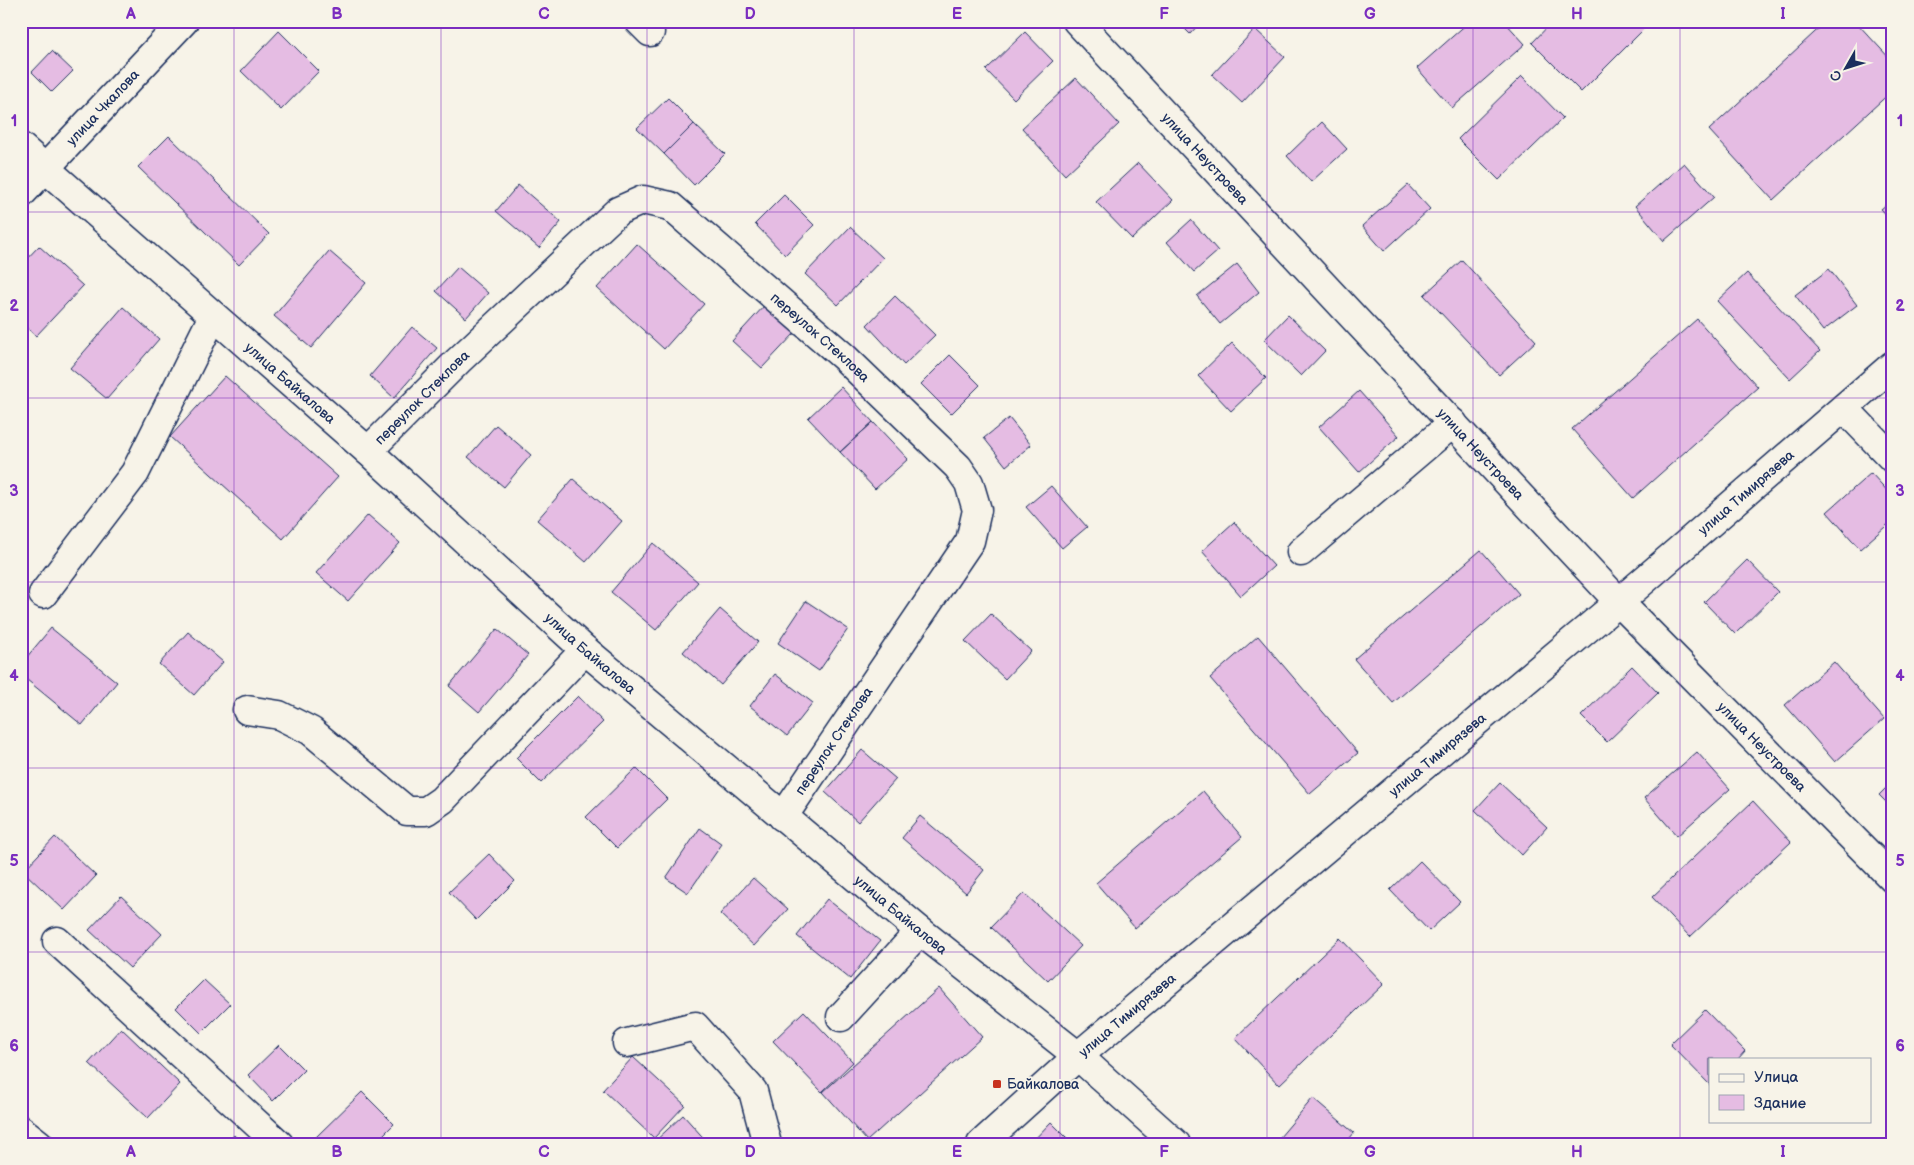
<svg xmlns="http://www.w3.org/2000/svg" width="1914" height="1165" font-family="'Balsamiq Sans',sans-serif">
<rect width="100%" height="100%" fill="#f7f3e8"/>
<filter id="ink" filterUnits="userSpaceOnUse"><feTurbulence type="fractalNoise" baseFrequency=".02" numOctaves="2"/><feDisplacementMap in="SourceGraphic" scale="10" xChannelSelector="R" yChannelSelector="G"/><feConvolveMatrix kernelMatrix="1 2 1 2 8 2 1 2 1" color-interpolation-filters="sRGB"/></filter>
<g filter="url(#ink)">
<path fill="#e5bce3" stroke="#1b2f5e" d="M 1177,21 L 1202,21 L 1190,34 Z
M 1470,21 L 1504,21 L 1525,44 L 1452,108 L 1417,68 Z
M 1553,21 L 1643,21 L 1648,25 L 1581,92 L 1532,43 Z
M 1827,21 L 1855,21 L 1893,62 L 1893,90 L 1773,200 L 1709,130 Z
M 1255,29 L 1285,57 L 1242,103 L 1212,75 Z
M 279,31 L 319,71 L 281,110 L 241,71 Z
M 1025,32 L 1053,61 L 1014,99 L 986,70 Z
M 52,51 L 73,71 L 52,92 L 32,72 Z
M 1522,76 L 1563,118 L 1499,180 L 1458,139 Z
M 1076,78 L 1119,124 L 1065,175 L 1022,128 Z
M 668,98 L 694,124 L 664,154 L 637,128 Z
M 1322,122 L 1347,149 L 1311,182 L 1287,156 Z
M 694,124 L 725,154 L 694,185 L 664,154 Z
M 169,136 L 269,234 L 239,265 L 138,167 Z
M 1138,163 L 1173,200 L 1132,239 L 1096,202 Z
M 1684,163 L 1714,197 L 1664,241 L 1635,206 Z
M 518,185 L 561,222 L 539,248 L 496,211 Z
M 1408,185 L 1430,209 L 1384,251 L 1362,226 Z
M 784,195 L 814,225 L 785,255 L 755,224 Z
M 1893,199 L 1893,222 L 1881,209 Z
M 1191,220 L 1218,251 L 1194,272 L 1167,242 Z
M 850,227 L 883,258 L 838,305 L 805,274 Z
M 637,244 L 704,304 L 664,349 L 597,288 Z
M 39,246 L 83,286 L 36,336 L 21,323 L 21,265 Z
M 329,251 L 366,283 L 311,348 L 274,316 Z
M 1462,260 L 1536,341 L 1499,375 L 1424,295 Z
M 1237,264 L 1259,292 L 1220,324 L 1197,296 Z
M 458,267 L 488,293 L 466,318 L 436,291 Z
M 1829,269 L 1857,305 L 1823,331 L 1795,295 Z
M 1747,273 L 1820,351 L 1790,379 L 1717,301 Z
M 895,296 L 935,335 L 904,365 L 867,325 Z
M 765,305 L 795,333 L 762,368 L 732,341 Z
M 123,307 L 159,339 L 107,399 L 70,368 Z
M 1288,315 L 1325,351 L 1301,376 L 1264,340 Z
M 1697,319 L 1758,387 L 1633,498 L 1572,429 Z
M 412,327 L 437,348 L 394,398 L 370,376 Z
M 1232,343 L 1266,378 L 1231,411 L 1198,376 Z
M 950,355 L 980,385 L 951,414 L 921,384 Z
M 225,376 L 338,477 L 283,539 L 170,437 Z
M 841,387 L 873,422 L 840,452 L 808,418 Z
M 1359,391 L 1399,436 L 1359,472 L 1319,427 Z
M 1009,418 L 1031,445 L 1006,466 L 984,438 Z
M 873,422 L 908,459 L 875,489 L 840,452 Z
M 496,425 L 531,455 L 504,487 L 468,457 Z
M 1871,473 L 1893,497 L 1893,520 L 1860,549 L 1827,512 Z
M 573,479 L 622,521 L 586,562 L 537,520 Z
M 1051,486 L 1087,527 L 1062,548 L 1026,507 Z
M 368,515 L 400,543 L 348,601 L 316,573 Z
M 1234,522 L 1274,566 L 1241,596 L 1202,551 Z
M 653,543 L 698,582 L 656,630 L 611,592 Z
M 1481,550 L 1519,594 L 1393,703 L 1354,659 Z
M 1747,560 L 1778,592 L 1735,634 L 1704,602 Z
M 806,601 L 848,629 L 819,671 L 778,643 Z
M 720,609 L 758,642 L 721,685 L 683,652 Z
M 991,614 L 1031,651 L 1005,679 L 965,641 Z
M 51,628 L 117,682 L 82,725 L 21,675 L 21,664 Z
M 497,629 L 528,655 L 479,712 L 449,686 Z
M 188,632 L 223,662 L 194,695 L 159,664 Z
M 1258,636 L 1358,753 L 1310,794 L 1210,678 Z
M 1834,662 L 1884,719 L 1835,762 L 1785,705 Z
M 1632,666 L 1658,693 L 1607,742 L 1581,716 Z
M 775,674 L 813,703 L 787,736 L 750,706 Z
M 578,696 L 603,722 L 541,783 L 516,758 Z
M 862,750 L 896,779 L 858,822 L 825,792 Z
M 1697,752 L 1730,789 L 1677,836 L 1644,798 Z
M 636,768 L 667,799 L 617,848 L 586,817 Z
M 1893,781 L 1893,809 L 1879,795 Z
M 1500,783 L 1547,827 L 1522,855 L 1475,810 Z
M 1203,791 L 1242,837 L 1135,928 L 1096,883 Z
M 1753,801 L 1791,842 L 1690,937 L 1652,897 Z
M 920,816 L 984,870 L 966,893 L 902,838 Z
M 700,828 L 722,844 L 688,893 L 666,878 Z
M 55,837 L 96,876 L 64,910 L 23,871 Z
M 489,854 L 515,881 L 476,920 L 449,892 Z
M 1420,861 L 1460,902 L 1429,931 L 1390,890 Z
M 753,878 L 788,909 L 754,946 L 720,914 Z
M 1024,893 L 1081,946 L 1048,981 L 991,927 Z
M 121,896 L 162,934 L 130,968 L 89,930 Z
M 827,899 L 880,941 L 850,979 L 797,936 Z
M 1340,938 L 1384,984 L 1279,1085 L 1235,1038 Z
M 204,980 L 230,1004 L 201,1033 L 176,1008 Z
M 939,988 L 982,1037 L 867,1141 L 823,1092 Z
M 1705,1010 L 1745,1051 L 1738,1059 L 1710,1059 L 1710,1085 L 1670,1044 Z
M 804,1011 L 853,1062 L 822,1092 L 773,1041 Z
M 121,1028 L 180,1084 L 148,1118 L 89,1063 Z
M 279,1045 L 304,1070 L 273,1101 L 248,1075 Z
M 633,1057 L 685,1105 L 654,1138 L 603,1090 Z
M 362,1092 L 394,1124 L 374,1144 L 322,1144 L 316,1137 Z
M 1313,1098 L 1354,1133 L 1345,1144 L 1274,1144 Z
M 683,1115 L 709,1144 L 652,1144 Z
M 1051,1122 L 1073,1144 L 1030,1144 Z
M 234,1135 L 243,1144 L 226,1144 Z"/>
<g fill="none" stroke-linecap="round" stroke-linejoin="round">
<defs>
<g id="minor">
<path d="M 639,21 L 650,32"/>
<path id="s1" d="M 1077,21 L 1619,602 L 1893,879"/>
<path id="s2" d="M 21,147 L 368,451 L 585,650 L 920,931 L 1078,1056 L 1176,1144"/>
<path id="s3" d="M 21,194 L 184,21"/>
<path d="M 1844,408 L 1893,459"/>
<path id="s4" d="M 368,451 L 458,361 L 618,211 L 643,200 L 670,206 L 844,357 L 958,467 L 969,483 L 977,510 L 970,541 L 783,817"/>
<path d="M 1301,552 L 1453,423"/>
<path d="M 43,594 L 135,473 L 213,316"/>
<path d="M 247,710 L 279,715 L 311,731 L 407,811 L 426,811 L 442,800 L 585,650"/>
<path d="M 57,941 L 279,1144"/>
<path d="M 841,1017 L 920,931"/>
<path d="M 627,1043 L 695,1026 L 753,1091 L 767,1144"/>
<path d="M 21,1130 L 39,1144"/>
<path id="s5" d="M 981,1144 L 1078,1056 L 1619,602 L 1893,365"/>
</g>
</defs>
<use href="#minor" stroke="#1b2f5e" stroke-width="31"/>
<use href="#minor" stroke="#f7f3e8" stroke-width="28"/>
</g>
</g>
<path fill="none" stroke="#7b2cbf" stroke-width="1" stroke-opacity="0.55" d="M 234,21 L 234,1144M 441,21 L 441,1144M 647,21 L 647,1144M 854,21 L 854,1144M 1060,21 L 1060,1144M 1267,21 L 1267,1144M 1473,21 L 1473,1144M 1680,21 L 1680,1144M 21,212 L 1893,212M 21,398 L 1893,398M 21,582 L 1893,582M 21,768 L 1893,768M 21,952 L 1893,952"/>
<rect fill="#c8321e" stroke="#f7f3e8" stroke-width="2" x="992" y="1079" width="10" height="10" rx="2.5"/>
<g text-anchor="middle" dominant-baseline="central" stroke-width="4" stroke-linejoin="round" paint-order="stroke">
<g font-size="14" fill="#1b2f5e" stroke="#f7f3e8">
<text stroke="none"><textPath href="#s3" startOffset="119">улица Чкалова</textPath></text>
<text stroke="none"><textPath href="#s1" startOffset="188">улица Неустроева</textPath></text>
<text stroke="none"><textPath href="#s4" startOffset="601">переулок Стеклова</textPath></text>
<text stroke="none"><textPath href="#s2" startOffset="358">улица Байкалова</textPath></text>
<text stroke="none"><textPath href="#s4" startOffset="76">переулок Стеклова</textPath></text>
<text stroke="none"><textPath href="#s1" startOffset="592">улица Неустроева</textPath></text>
<text stroke="none"><textPath href="#s5" startOffset="1005">улица Тимирязева</textPath></text>
<text stroke="none"><textPath href="#s2" startOffset="762">улица Байкалова</textPath></text>
<text transform="translate(834 741) rotate(-56)">переулок Стеклова</text>
<text stroke="none"><textPath href="#s1" startOffset="998">улица Неустроева</textPath></text>
<text stroke="none"><textPath href="#s5" startOffset="600">улица Тимирязева</textPath></text>
<text stroke="none"><textPath href="#s2" startOffset="1168">улица Байкалова</textPath></text>
<text stroke="none"><textPath href="#s5" startOffset="195">улица Тимирязева</textPath></text>
</g>
<g font-size="14" fill="#1b2f5e" stroke="#f7f3e8" text-anchor="start">
<text x="1007" y="1084">Байкалова</text>
</g>
</g>
<rect width="1914" height="1165" fill="none" stroke="#f7f3e8" stroke-width="55"/>
<rect x="1709" y="1058" width="162" height="65" fill="#f7f3e8" stroke="#9fa5b1"/>
<rect x="1719" y="1074" width="25" height="8" fill="#f7f3e8" stroke="#9fa5b1"/>
<text x="1754" y="1082" font-size="15" fill="#1b2f5e">Улица</text>
<rect x="1719" y="1095" width="25" height="15" fill="#e5bce3" stroke="#9fa5b1"/>
<text x="1754" y="1108" font-size="15" fill="#1b2f5e">Здание</text>
<g transform="translate(1846 68) rotate(231)" stroke="#f7f3e8" stroke-width="4" paint-order="stroke">
<path d="M0-4L9 19L0 12L-9 19Z" fill="#1b2f5e"/>
<text y="-8" font-size="14" font-weight="bold" text-anchor="middle" fill="#1b2f5e">С</text>
</g>
<rect x="28" y="28" width="1858" height="1110" fill="none" stroke="#7b2cbf" stroke-width="2"/>
<g font-size="16" text-anchor="middle" font-weight="bold" fill="#7b2cbf">
<text x="131" y="19">A</text>
<text x="337" y="19">B</text>
<text x="544" y="19">C</text>
<text x="750" y="19">D</text>
<text x="957" y="19">E</text>
<text x="1164" y="19">F</text>
<text x="1370" y="19">G</text>
<text x="1577" y="19">H</text>
<text x="1783" y="19">I</text>
<text x="14" y="126">1</text>
<text x="1900" y="126">1</text>
<text x="14" y="311">2</text>
<text x="1900" y="311">2</text>
<text x="14" y="496">3</text>
<text x="1900" y="496">3</text>
<text x="14" y="681">4</text>
<text x="1900" y="681">4</text>
<text x="14" y="866">5</text>
<text x="1900" y="866">5</text>
<text x="14" y="1051">6</text>
<text x="1900" y="1051">6</text>
<text x="131" y="1157">A</text>
<text x="337" y="1157">B</text>
<text x="544" y="1157">C</text>
<text x="750" y="1157">D</text>
<text x="957" y="1157">E</text>
<text x="1164" y="1157">F</text>
<text x="1370" y="1157">G</text>
<text x="1577" y="1157">H</text>
<text x="1783" y="1157">I</text>
</g>
</svg>
